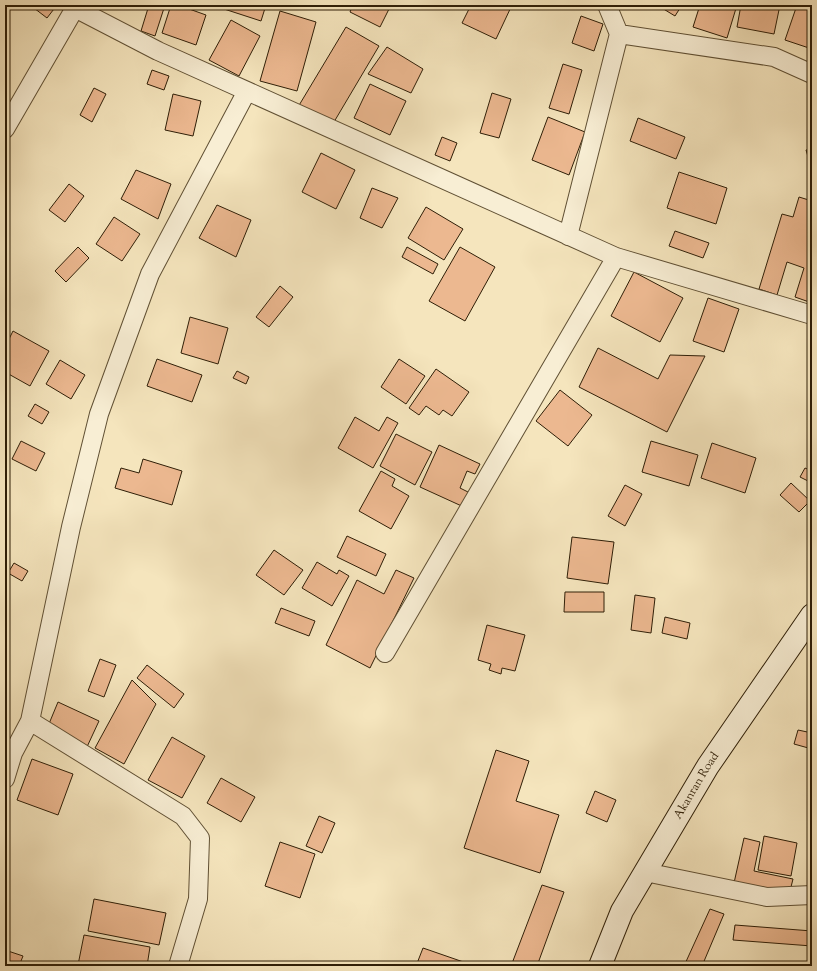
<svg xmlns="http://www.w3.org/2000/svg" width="817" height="971" font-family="'Sorts Mill Goudy',serif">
<rect width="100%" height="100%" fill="#f5e5bd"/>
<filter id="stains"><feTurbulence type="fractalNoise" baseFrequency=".005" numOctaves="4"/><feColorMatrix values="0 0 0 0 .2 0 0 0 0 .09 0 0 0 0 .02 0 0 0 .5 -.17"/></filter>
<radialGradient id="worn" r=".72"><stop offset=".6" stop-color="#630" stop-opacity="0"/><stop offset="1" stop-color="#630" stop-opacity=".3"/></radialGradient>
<path fill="#ecb890" stroke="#2e1e07" d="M 30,5 L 57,5 L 47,18 Z
M 149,5 L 165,5 L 155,36 L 141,31 Z
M 171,5 L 178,5 L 206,15 L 196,45 L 162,33 Z
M 222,5 L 266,5 L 261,21 L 221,8 Z
M 353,5 L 391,5 L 380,27 L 350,12 Z
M 471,5 L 512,5 L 496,39 L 462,23 Z
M 657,5 L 682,5 L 675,16 Z
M 700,5 L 737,5 L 727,38 L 693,27 Z
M 741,5 L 780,5 L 774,34 L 737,27 Z
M 797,5 L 812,5 L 812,49 L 785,40 Z
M 280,11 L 316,22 L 297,91 L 260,81 Z
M 581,16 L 603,24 L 594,51 L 572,43 Z
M 231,20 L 260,36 L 239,76 L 209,60 Z
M 346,27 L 379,46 L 331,127 L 298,107 Z
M 387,47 L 423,69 L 411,93 L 368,74 Z
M 563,64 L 582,70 L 569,114 L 549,108 Z
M 152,70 L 169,76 L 164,90 L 147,84 Z
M 370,84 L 406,101 L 390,135 L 354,118 Z
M 94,88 L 106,94 L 92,122 L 80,115 Z
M 492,93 L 511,99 L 499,138 L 480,133 Z
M 173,94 L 201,101 L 193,136 L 165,130 Z
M 548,117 L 585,132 L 569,175 L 532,160 Z
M 638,118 L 685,137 L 676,159 L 630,141 Z
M 442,137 L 457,143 L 450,161 L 435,155 Z
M 812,149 L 812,170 L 806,150 Z
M 321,153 L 355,170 L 336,209 L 302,192 Z
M 136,170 L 171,184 L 158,219 L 121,199 Z
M 679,172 L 727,188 L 716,224 L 667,208 Z
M 69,184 L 84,196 L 65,222 L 49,210 Z
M 372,188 L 398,198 L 382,228 L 360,218 Z
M 799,197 L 812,201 L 812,303 L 795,297 L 804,268 L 787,262 L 777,295 L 759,289 L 782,214 L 793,217 Z
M 217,205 L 251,220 L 236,257 L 199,238 Z
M 426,207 L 463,229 L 444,260 L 408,238 Z
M 114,217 L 140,234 L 122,261 L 96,244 Z
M 675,231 L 709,243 L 703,258 L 669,246 Z
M 78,247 L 89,258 L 66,282 L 55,271 Z
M 407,247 L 438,264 L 433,274 L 402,257 Z
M 460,247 L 495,267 L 465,321 L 429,301 Z
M 634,272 L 683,298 L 660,342 L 611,316 Z
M 280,286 L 293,297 L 269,327 L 256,317 Z
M 708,298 L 739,309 L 724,352 L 693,341 Z
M 190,317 L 228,328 L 218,364 L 181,353 Z
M 13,331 L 49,351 L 30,386 L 5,372 L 5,347 Z
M 598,348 L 658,379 L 670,355 L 705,356 L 667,432 L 579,387 Z
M 157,359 L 202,375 L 192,402 L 147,386 Z
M 399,359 L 425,376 L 406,404 L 381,387 Z
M 60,360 L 85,375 L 71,399 L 46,384 Z
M 436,369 L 469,392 L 452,416 L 443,410 L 439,415 L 426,406 L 419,415 L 409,408 Z
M 237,371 L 249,377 L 246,384 L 233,378 Z
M 560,390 L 592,415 L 568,446 L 536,421 Z
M 35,404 L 49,412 L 42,424 L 28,416 Z
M 355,417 L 379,431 L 387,417 L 398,423 L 373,468 L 338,448 Z
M 396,434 L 432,452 L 415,485 L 380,466 Z
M 21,441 L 45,453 L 36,471 L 12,459 Z
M 651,441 L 698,455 L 689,486 L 642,472 Z
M 712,443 L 756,458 L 745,493 L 701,478 Z
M 439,445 L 480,464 L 475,474 L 467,471 L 460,488 L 472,494 L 466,508 L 420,487 Z
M 143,459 L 182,471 L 172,505 L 115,488 L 121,468 L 139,473 Z
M 805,468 L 812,471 L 812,483 L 800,477 Z
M 381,471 L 395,479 L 392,486 L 409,496 L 391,529 L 359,511 Z
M 791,483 L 810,501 L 799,512 L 780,495 Z
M 625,485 L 642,494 L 625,526 L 608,516 Z
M 347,536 L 386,554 L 376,576 L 337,557 Z
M 572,537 L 614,542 L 608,584 L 567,578 Z
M 274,550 L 303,570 L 284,595 L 256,575 Z
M 317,562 L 337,574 L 339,570 L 349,576 L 332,606 L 302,588 Z
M 14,563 L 28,571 L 22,581 L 8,573 Z
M 396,570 L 414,578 L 370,668 L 326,645 L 357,580 L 384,594 Z
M 565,592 L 604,592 L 604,612 L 564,612 Z
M 635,595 L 655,598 L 651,633 L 631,630 Z
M 281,608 L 315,621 L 309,636 L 275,623 Z
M 665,617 L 690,623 L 687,639 L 662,633 Z
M 487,625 L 525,635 L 515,671 L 502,668 L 501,674 L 489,670 L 491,664 L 478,660 Z
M 100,659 L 116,665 L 104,697 L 88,691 Z
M 147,665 L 184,694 L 174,708 L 137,678 Z
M 132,680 L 156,704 L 124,764 L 95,748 Z
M 58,702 L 99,721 L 86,749 L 46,731 Z
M 798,730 L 812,733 L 812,749 L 794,744 Z
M 172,737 L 205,756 L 182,798 L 148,780 Z
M 496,750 L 529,761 L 516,801 L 559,815 L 540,873 L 464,848 Z
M 32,759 L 73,774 L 58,815 L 17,800 Z
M 221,778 L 255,797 L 241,822 L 207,803 Z
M 595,791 L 616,800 L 607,822 L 586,813 Z
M 319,816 L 335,823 L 322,853 L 306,846 Z
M 764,836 L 797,843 L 791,876 L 758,870 Z
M 744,838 L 760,842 L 754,871 L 793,879 L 789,895 L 734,883 Z
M 280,842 L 315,854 L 300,898 L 265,886 Z
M 542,885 L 564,892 L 537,966 L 511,966 Z
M 94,899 L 166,913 L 159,945 L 88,931 Z
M 710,909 L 724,914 L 702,966 L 684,966 Z
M 735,925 L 812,931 L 812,946 L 733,940 Z
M 84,935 L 150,947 L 147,966 L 78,965 Z
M 423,948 L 475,966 L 416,966 Z
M 5,950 L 23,956 L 19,966 L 5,966 Z"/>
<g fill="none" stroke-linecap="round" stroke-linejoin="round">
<defs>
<path id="minor" d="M 619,34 L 774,57 L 812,74
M 5,129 L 75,8 L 158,51 L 616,257 L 812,315
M 568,236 L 619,34 L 607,5
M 385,653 L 616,257
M 30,721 L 183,816 L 200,838 L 198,899 L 178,966
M 5,779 L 13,753 L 30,721 L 71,527 L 99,414 L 150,274 L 247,91
M 645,872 L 767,897 L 812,895"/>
<g id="secondary">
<path id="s1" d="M 600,966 L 622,911 L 708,766 L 812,615"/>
</g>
</defs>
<use href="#minor" stroke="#605034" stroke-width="20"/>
<use href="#secondary" stroke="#2e1e07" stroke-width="24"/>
<use href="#minor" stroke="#f8eed4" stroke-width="18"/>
<use href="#secondary" stroke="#f8eed4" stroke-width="22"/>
</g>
<g text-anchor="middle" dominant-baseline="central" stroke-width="3" stroke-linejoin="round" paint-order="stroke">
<g font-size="12" fill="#2e1e07" stroke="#f8eed4">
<text stroke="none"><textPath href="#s1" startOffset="205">Akanran Road</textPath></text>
</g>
</g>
<rect width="817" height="971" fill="none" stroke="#f5e5bd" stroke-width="20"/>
<rect x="6" y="6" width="805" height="959" fill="none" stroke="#2e1e07" stroke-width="2"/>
<rect x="10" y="10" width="797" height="951" fill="none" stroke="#2e1e07"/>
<rect width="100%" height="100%" filter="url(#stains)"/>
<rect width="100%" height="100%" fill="url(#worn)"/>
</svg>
